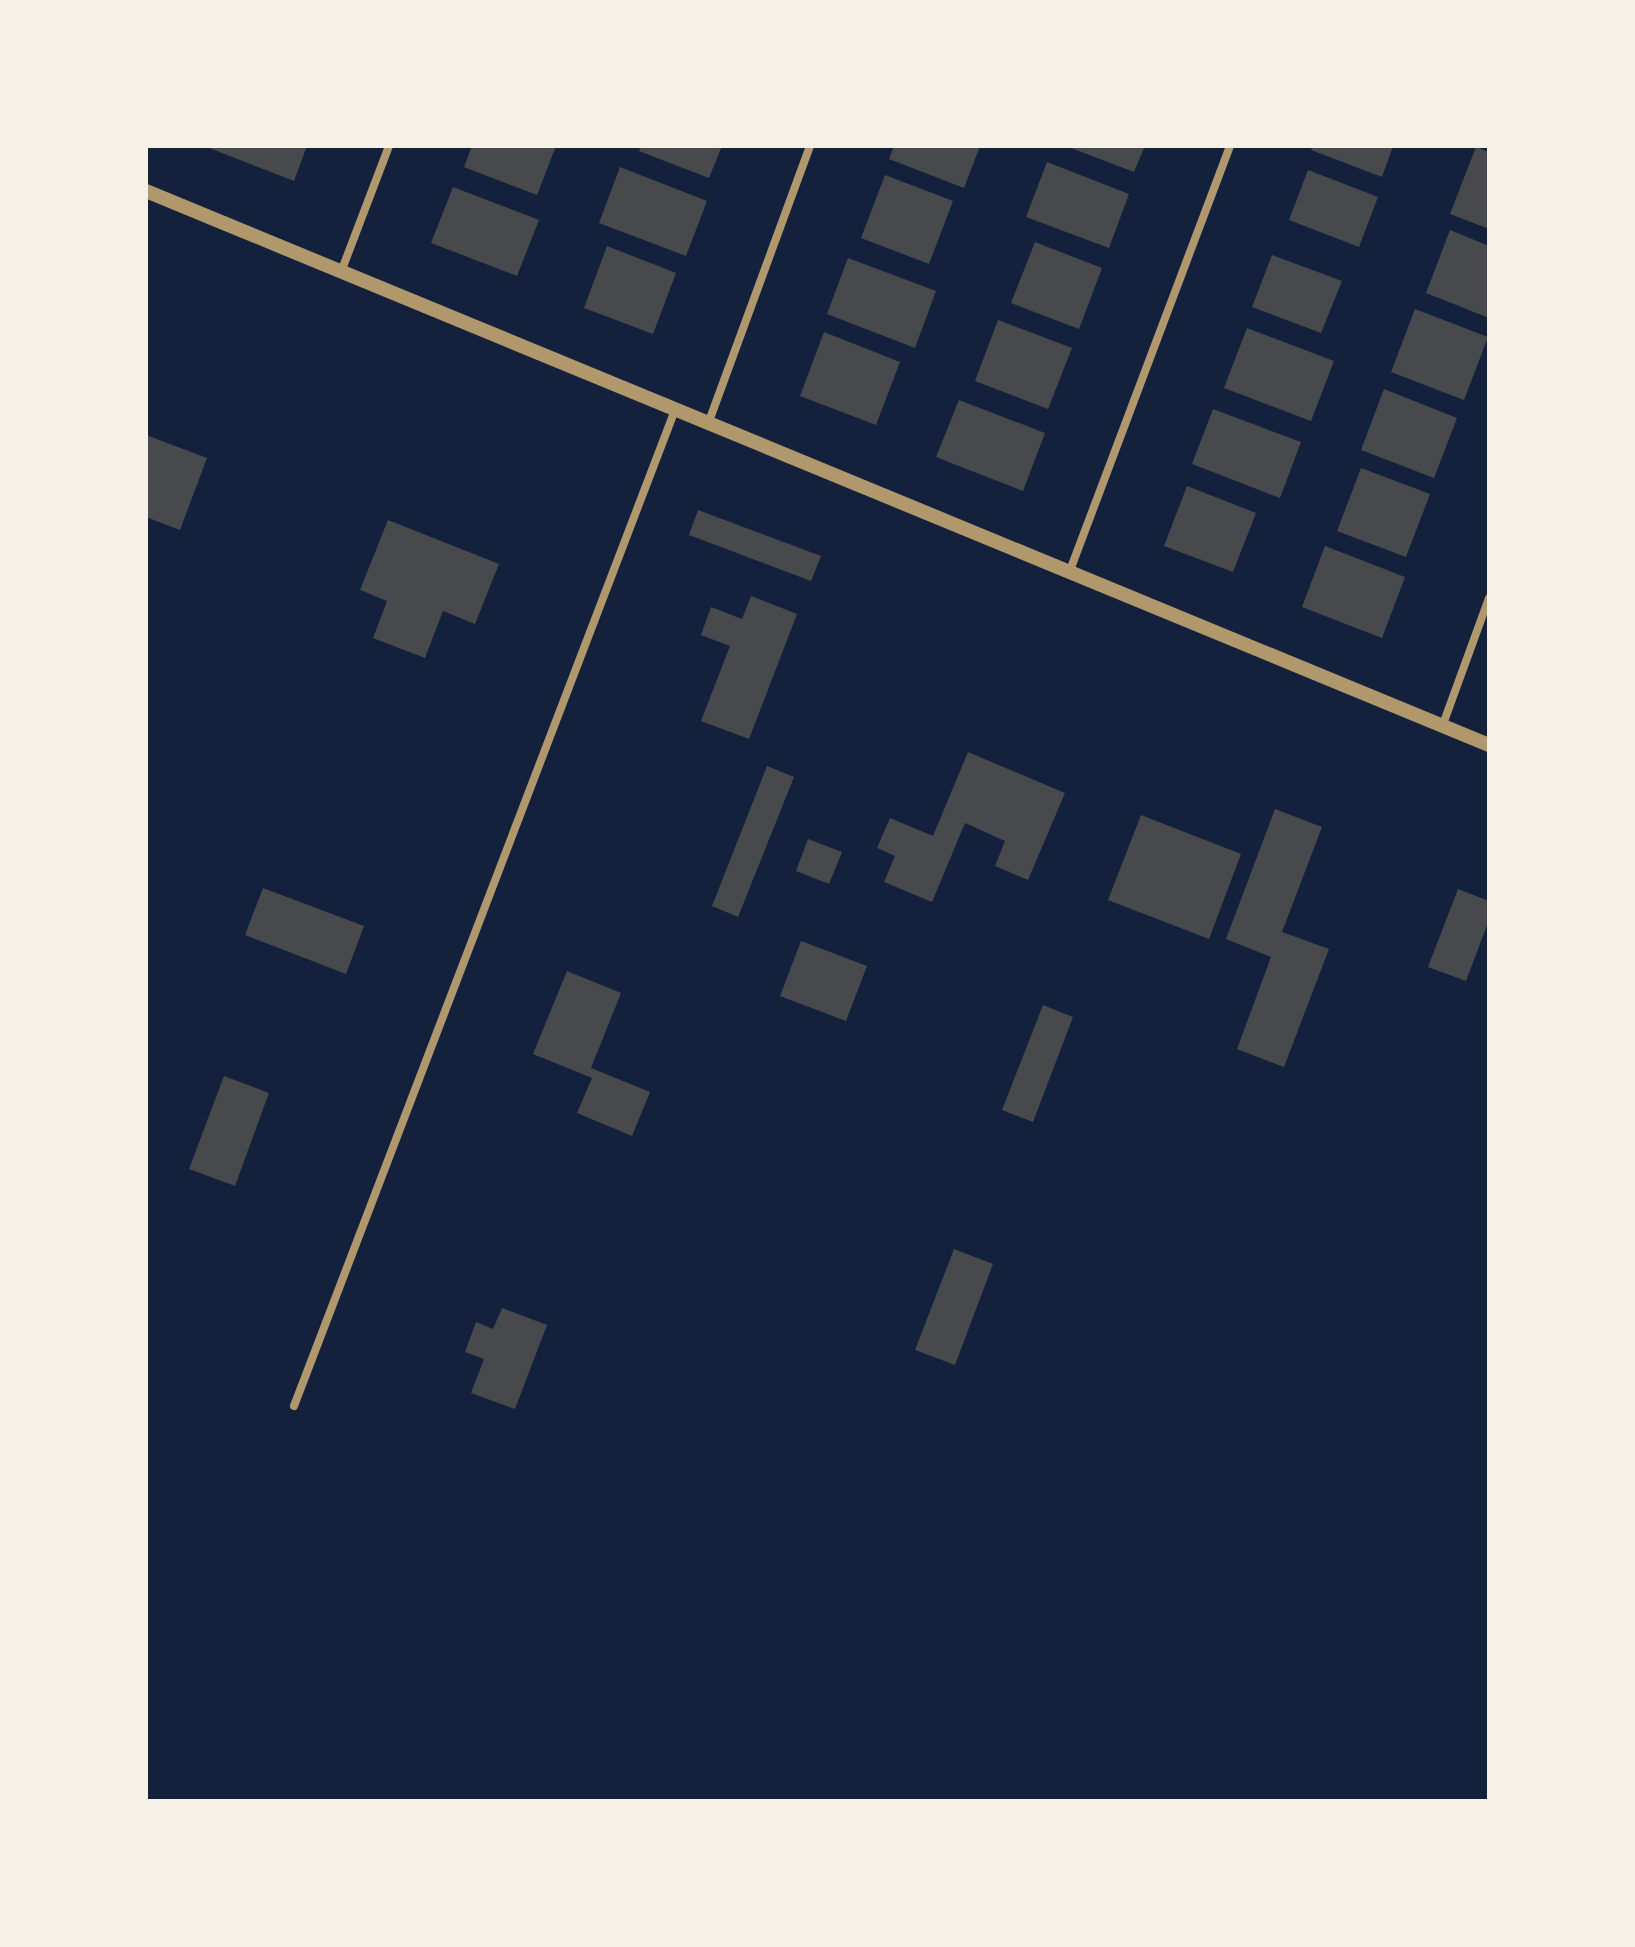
<svg xmlns="http://www.w3.org/2000/svg" width="1635" height="1947" font-family="'Asap Condensed',sans-serif">
<rect width="100%" height="100%" fill="#14213d"/>
<path fill="#48494c" d="M 204,146 L 307,146 L 294,181 Z
M 472,146 L 556,146 L 537,195 L 464,167 Z
M 641,146 L 722,146 L 709,178 L 639,151 Z
M 894,146 L 980,146 L 964,188 L 889,159 Z
M 1066,146 L 1145,146 L 1134,172 Z
M 1313,146 L 1393,146 L 1382,177 L 1311,150 Z
M 1476,147 L 1489,152 L 1489,229 L 1450,214 Z
M 1047,162 L 1129,194 L 1109,248 L 1026,217 Z
M 620,167 L 707,201 L 686,256 L 599,223 Z
M 1308,170 L 1378,197 L 1359,247 L 1289,220 Z
M 885,175 L 953,201 L 929,264 L 861,238 Z
M 453,187 L 539,220 L 517,276 L 431,243 Z
M 1450,230 L 1489,246 L 1489,318 L 1426,293 Z
M 1035,242 L 1102,268 L 1079,329 L 1011,303 Z
M 607,246 L 676,273 L 653,334 L 584,308 Z
M 1272,255 L 1342,281 L 1321,333 L 1252,307 Z
M 848,258 L 936,291 L 915,348 L 827,314 Z
M 1415,309 L 1488,337 L 1464,400 L 1391,372 Z
M 998,320 L 1072,348 L 1048,409 L 975,381 Z
M 1247,328 L 1334,361 L 1311,421 L 1224,388 Z
M 824,332 L 900,362 L 876,425 L 800,396 Z
M 1384,389 L 1457,418 L 1434,478 L 1361,450 Z
M 959,400 L 1045,433 L 1023,491 L 936,457 Z
M 1213,409 L 1301,442 L 1280,498 L 1192,464 Z
M 146,435 L 207,458 L 180,530 L 146,517 Z
M 1361,468 L 1430,494 L 1406,557 L 1337,531 Z
M 1187,486 L 1256,513 L 1233,572 L 1164,546 Z
M 698,510 L 821,556 L 811,581 L 689,535 Z
M 388,520 L 499,564 L 475,624 L 443,611 L 425,658 L 373,638 L 387,601 L 360,590 Z
M 1325,546 L 1405,577 L 1382,638 L 1302,607 Z
M 751,596 L 797,614 L 749,739 L 701,721 L 730,646 L 701,635 L 711,607 L 742,619 Z
M 968,752 L 1065,793 L 1028,880 L 995,866 L 1005,841 L 965,823 L 932,902 L 884,882 L 895,856 L 877,848 L 890,818 L 933,836 Z
M 767,766 L 794,777 L 738,917 L 712,906 Z
M 1275,809 L 1322,827 L 1282,932 L 1329,949 L 1284,1067 L 1237,1049 L 1271,957 L 1226,939 Z
M 1141,815 L 1241,854 L 1209,939 L 1108,900 Z
M 808,839 L 842,852 L 829,884 L 796,871 Z
M 263,888 L 364,926 L 346,974 L 245,935 Z
M 1458,889 L 1489,901 L 1489,920 L 1466,981 L 1428,967 Z
M 801,941 L 867,966 L 846,1021 L 780,996 Z
M 567,971 L 621,993 L 591,1068 L 650,1092 L 632,1136 L 577,1113 L 592,1078 L 533,1054 Z
M 1043,1005 L 1073,1017 L 1033,1122 L 1002,1110 Z
M 224,1076 L 269,1093 L 235,1186 L 189,1169 Z
M 954,1249 L 993,1264 L 955,1365 L 915,1350 Z
M 502,1308 L 547,1325 L 515,1409 L 471,1393 L 484,1359 L 465,1352 L 476,1322 L 493,1329 Z"/>
<g fill="none" stroke-linecap="round" stroke-linejoin="round">
<path stroke="#b1986c" stroke-width="8" d="M 341,272 L 389,146
M 708,424 L 810,146
M 1069,573 L 1230,146
M 1442,727 L 1489,598
M 294,1406 L 675,410"/>
<path stroke="#b1986c" stroke-width="14" d="M 146,191 L 1489,745"/>
</g>
<rect width="1635" height="1947" fill="none" stroke="#f6f1e7" stroke-width="296"/>
</svg>
